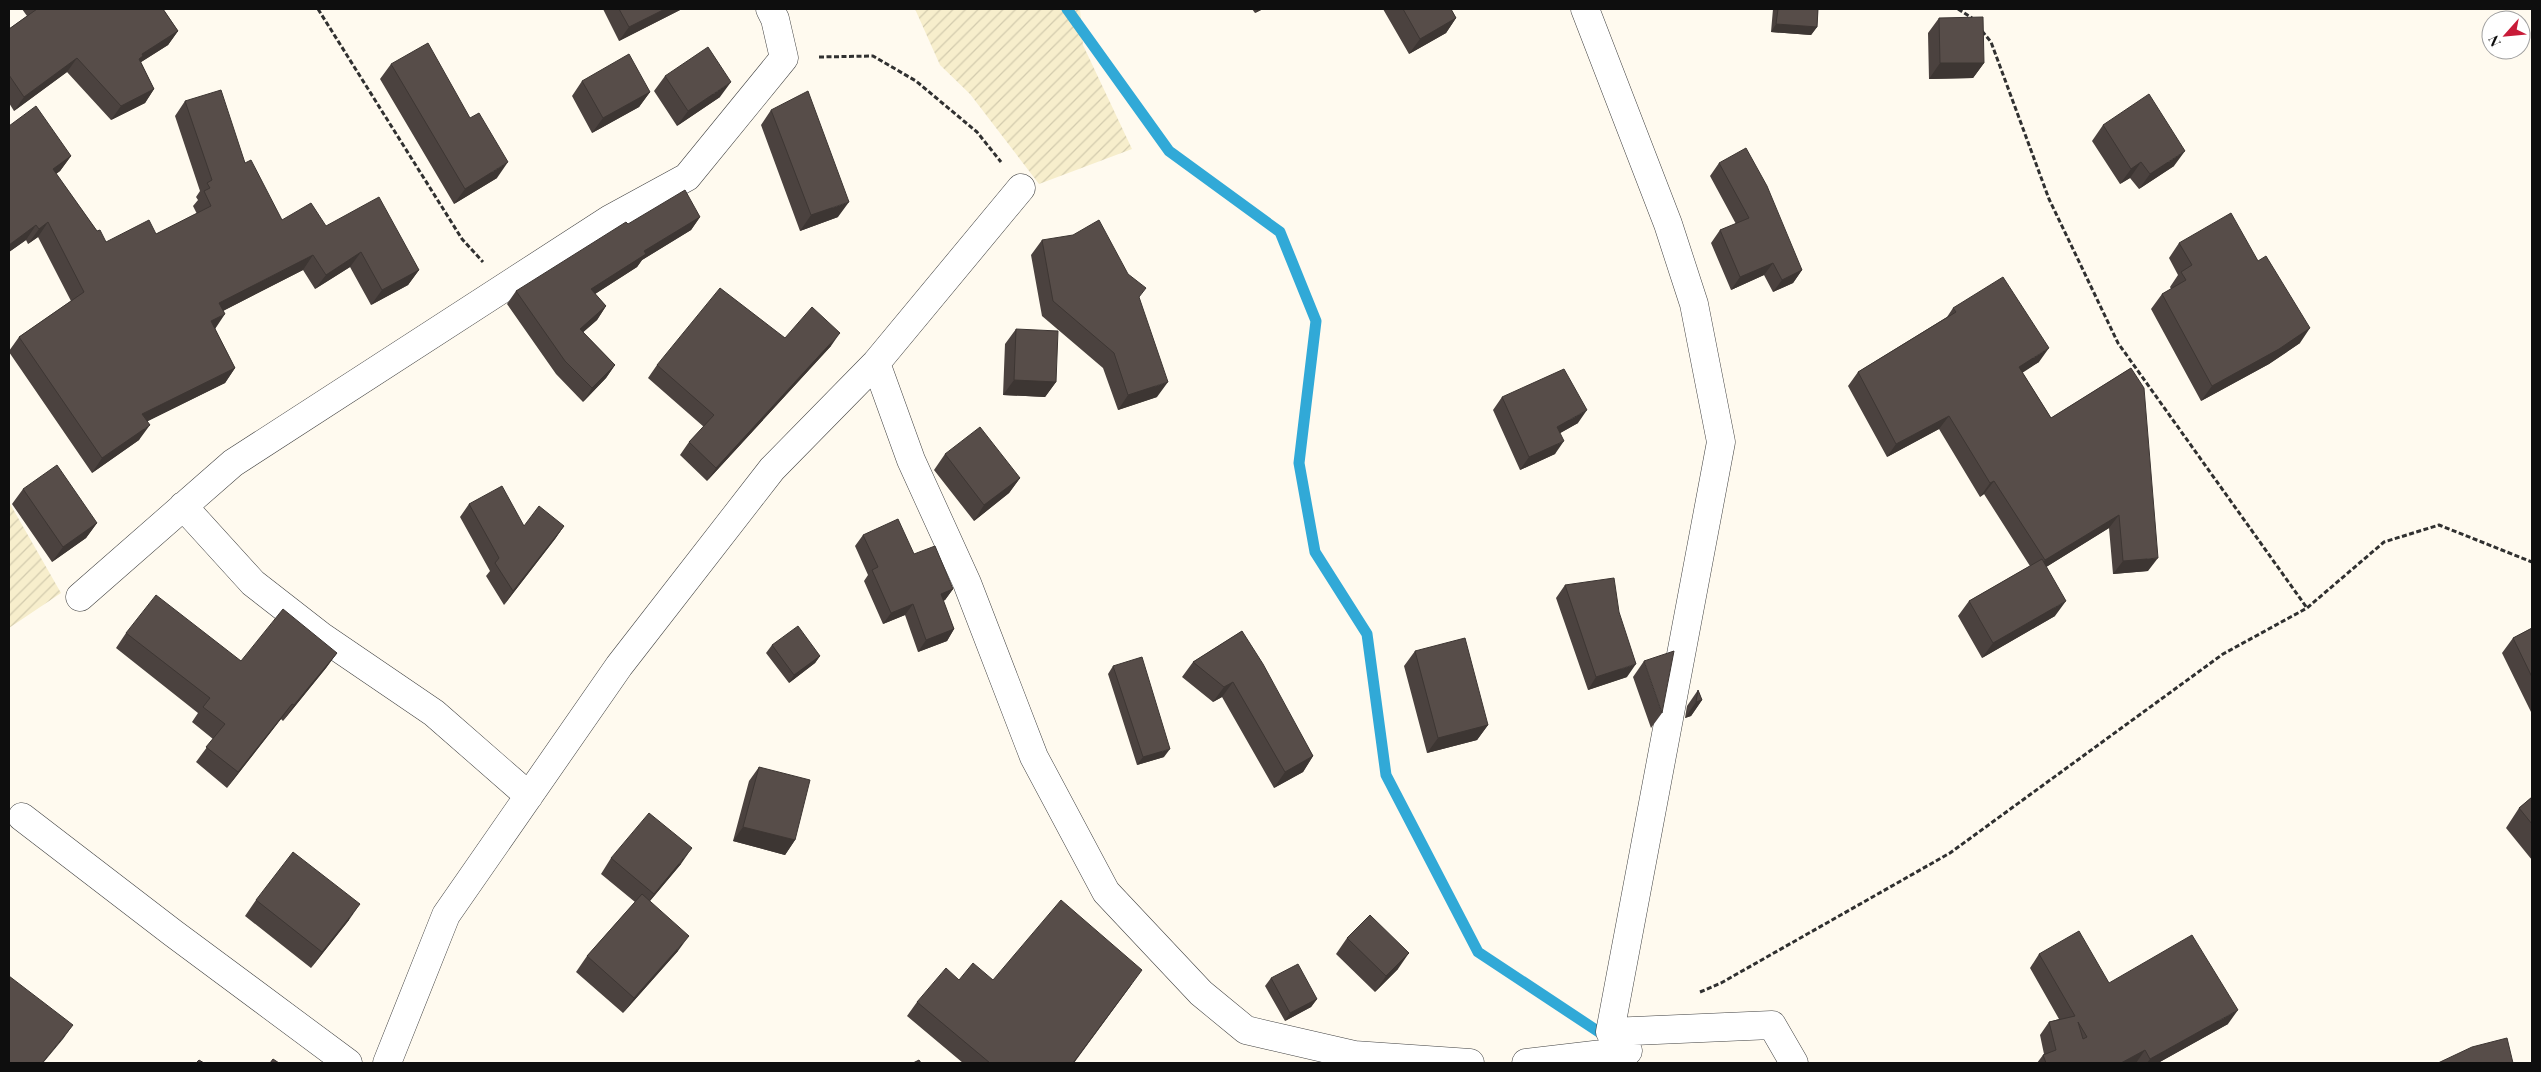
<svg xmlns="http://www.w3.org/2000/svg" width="2541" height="1072" font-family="'Playfair Display',serif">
<defs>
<pattern id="farmland-furrows" width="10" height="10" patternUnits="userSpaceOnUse" patternTransform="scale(1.25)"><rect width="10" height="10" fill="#f7eecc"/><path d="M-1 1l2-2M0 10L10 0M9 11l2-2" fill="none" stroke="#d3cbae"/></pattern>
</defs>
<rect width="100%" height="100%" fill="#fffaef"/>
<path fill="url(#farmland-furrows)" d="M 915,9 L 1080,9 L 1083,45 L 1132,149 L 1039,184 L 970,94 L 940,65 Z
M 9,502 L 61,593 L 9,628 Z"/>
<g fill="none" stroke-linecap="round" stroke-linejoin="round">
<path stroke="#31a9d7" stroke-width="11" d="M 1067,9 L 1169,151 L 1280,232 L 1316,321 L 1299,463 L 1315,552 L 1367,634 L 1386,775 L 1478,952 L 1608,1038"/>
<defs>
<path id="street" d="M 1585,9 L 1668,224 L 1694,304 L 1721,442 L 1610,1032 L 1772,1025 L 1794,1063
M 876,363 L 911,460 L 967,583 L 1034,757 L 1106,892 L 1201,993 L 1246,1030 L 1354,1055 L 1470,1063
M 183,506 L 253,583 L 321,636 L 434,713 L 529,796
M 80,597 L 233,463 L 610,219 L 687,177 L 784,58 L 775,19 L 770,9
M 22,817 L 173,933 L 348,1063
M 387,1063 L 446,915 L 619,666 L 772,469 L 876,363 L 1021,188
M 1526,1063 L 1628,1051"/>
</defs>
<use href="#street" stroke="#414141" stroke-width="29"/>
<path stroke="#303030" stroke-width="3" stroke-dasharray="5 2.5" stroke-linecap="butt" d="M 318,9 L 462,239 L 483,262
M 1958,9 L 1972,18
M 1982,31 L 1991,42 L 2049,199 L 2118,343 L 2307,608
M 819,57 L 873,56 L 916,81 L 977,132 L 1001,162
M 1700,992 L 1721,983 L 1950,853 L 2223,654 L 2307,608 L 2384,542 L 2439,525 L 2532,562"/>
<use href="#street" stroke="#fff" stroke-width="28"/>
</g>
<path fill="#4b423f" d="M 22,9 L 163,9 L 178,31 L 168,45 L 141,62 L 154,89 L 145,103 L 111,120 L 67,72 L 14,111 L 9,103 L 9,29 L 27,16 Z
M 603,9 L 682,9 L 619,41 Z
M 1252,9 L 1263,9 L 1255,13 Z
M 1383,9 L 1451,9 L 1456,18 L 1446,33 L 1409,54 Z
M 1773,9 L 1818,9 L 1817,27 L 1811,35 L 1771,32 Z
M 1939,18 L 1984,63 L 1973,78 L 1929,79 L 1928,33 Z
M 391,64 L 497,178 L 454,204 L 380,79 Z
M 665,76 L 720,97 L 677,126 L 654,91 Z
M 582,81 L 650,92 L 639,107 L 592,133 L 572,96 Z
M 185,101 L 245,163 L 282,220 L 326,226 L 419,270 L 408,285 L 371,305 L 350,267 L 315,289 L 303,270 L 223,311 L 215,329 L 235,368 L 225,383 L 147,421 L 139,440 L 92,473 L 9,352 L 9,351 L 19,337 L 71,301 L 38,237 L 28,244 L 26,240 L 9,252 L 9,126 L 71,156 L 60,171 L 56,174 L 97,231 L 106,242 L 156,234 L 197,214 L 193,206 L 198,200 L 196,197 L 200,191 L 175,116 Z
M 771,110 L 838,217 L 800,231 L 761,125 Z
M 2103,125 L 2174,166 L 2139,189 L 2130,178 L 2120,184 L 2092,141 Z
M 1719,163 L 1802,270 L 1793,283 L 1773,292 L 1764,275 L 1731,290 L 1711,243 L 1720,230 L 1736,224 L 1710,176 Z
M 700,217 L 691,230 L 642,260 L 637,267 L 595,294 L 606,306 L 597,320 L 583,332 L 615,365 L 606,378 L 583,402 L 556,374 L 507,304 L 516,291 Z
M 1042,240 L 1139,298 L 1157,397 L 1118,410 L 1103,368 L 1042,316 L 1031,255 Z
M 2179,243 L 2300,343 L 2269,364 L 2201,401 L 2151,309 L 2162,294 L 2171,289 L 2170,287 L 2178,275 L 2169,258 Z
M 1953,308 L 2039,362 L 2022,372 L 2051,418 L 2131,368 L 2148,571 L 2113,574 L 2109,528 L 2046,567 L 2055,616 L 1982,658 L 1958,616 L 1969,601 L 2030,566 L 1984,494 L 1980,497 L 1939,429 L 1887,457 L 1848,386 L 1858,372 L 1947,317 Z
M 1016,329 L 1056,382 L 1045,397 L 1003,395 L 1005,344 Z
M 785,338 L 831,346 L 707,481 L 680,455 L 689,442 L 704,427 L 648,378 L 657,365 Z
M 1502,397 L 1578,423 L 1560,433 L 1555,454 L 1520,470 L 1493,410 Z
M 945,454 L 1020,478 L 1009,493 L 974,521 L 934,470 Z
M 23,489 L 97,523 L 86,538 L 52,562 L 12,504 Z
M 469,504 L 524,526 L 564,526 L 555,539 L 504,605 L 486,576 L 490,571 L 460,517 Z
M 863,535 L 914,554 L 953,589 L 945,600 L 943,601 L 954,629 L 947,641 L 918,652 L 905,615 L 883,624 L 864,581 L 868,575 L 855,546 Z
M 1565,585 L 1627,677 L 1588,690 L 1556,598 Z
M 2532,628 L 2532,714 L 2502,653 L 2513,638 Z
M 1242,631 L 1313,756 L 1303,772 L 1274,788 L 1222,697 L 1213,702 L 1182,677 L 1193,662 Z
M 126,633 L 241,661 L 337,653 L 326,668 L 283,721 L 281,719 L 227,788 L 196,762 L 213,739 L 192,722 L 198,713 L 116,648 Z
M 772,645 L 820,656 L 815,663 L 789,683 L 766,653 Z
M 1415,651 L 1488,725 L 1477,740 L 1427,753 L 1404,666 Z
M 1644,661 L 1662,713 L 1651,728 L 1633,677 Z
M 1113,666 L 1164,757 L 1137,765 L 1108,674 Z
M 1698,690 L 1702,700 L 1691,716 L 1685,718 L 1687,706 Z
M 759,767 L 795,840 L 785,855 L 733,841 L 749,781 Z
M 2532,797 L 2532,860 L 2506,828 L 2519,808 Z
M 611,858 L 681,864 L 650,901 L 678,951 L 623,1013 L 576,972 L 587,956 L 635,902 L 601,874 Z
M 256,900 L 349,920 L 311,968 L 245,916 Z
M 1347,938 L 1398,969 L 1375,992 L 1336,954 Z
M 2039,954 L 2109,983 L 2228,1024 L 2158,1063 L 2037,1063 L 2043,1055 L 2044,1054 L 2040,1035 L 2049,1022 L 2059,1019 L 2030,968 Z
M 1271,978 L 1317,999 L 1311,1007 L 1285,1021 L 1265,986 Z
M 959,980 L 993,980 L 1132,984 L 1074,1063 L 963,1063 L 907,1016 L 917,1002 Z"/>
<path fill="#3d3633" d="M 665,9 L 682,9 L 619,41 L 629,27 Z
M 1258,9 L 1263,9 L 1255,13 Z
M 1456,18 L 1446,33 L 1409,54 L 1420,39 Z
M 1776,24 L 1817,27 L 1811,35 L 1771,32 Z
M 178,31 L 168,45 L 138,64 L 129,73 L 142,54 Z
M 77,58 L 67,72 L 14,111 L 24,97 Z
M 1940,63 L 1984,63 L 1973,78 L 1929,79 Z
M 731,82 L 720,97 L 677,126 L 688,111 Z
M 154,89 L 145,103 L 111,120 L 121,106 Z
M 650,92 L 639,107 L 592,133 L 603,118 Z
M 2185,151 L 2174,166 L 2139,189 L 2150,174 Z
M 71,156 L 60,171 L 42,184 L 53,169 Z
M 508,162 L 497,178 L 454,204 L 465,189 Z
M 2141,162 L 2130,178 L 2120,184 L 2131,169 Z
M 849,202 L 838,217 L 800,231 L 811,215 Z
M 700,217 L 691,230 L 642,260 L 637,267 L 581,303 L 591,289 L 644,251 Z
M 48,222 L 38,237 L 28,244 L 39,229 Z
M 36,225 L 26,240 L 9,252 L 9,245 Z
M 361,252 L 350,267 L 315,289 L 326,275 Z
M 313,255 L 303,270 L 209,318 L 219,303 Z
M 1773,263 L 1764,275 L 1731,290 L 1740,277 Z
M 419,270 L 408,285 L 371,305 L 382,290 Z
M 1802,270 L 1793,283 L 1773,292 L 1782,280 Z
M 606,306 L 597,320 L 571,343 L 580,329 Z
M 225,314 L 215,329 L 211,321 Z
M 2310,328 L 2300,343 L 2269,364 L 2201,401 L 2212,386 Z
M 840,333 L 831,346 L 707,481 L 716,468 Z
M 2049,348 L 2039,362 L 2010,381 L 2019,367 Z
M 615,365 L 606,378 L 583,402 L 592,388 Z
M 235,368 L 225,383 L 132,429 L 142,414 Z
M 1014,380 L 1056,382 L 1045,397 L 1003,395 Z
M 1168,382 L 1157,397 L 1118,410 L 1128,395 Z
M 1587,410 L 1578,423 L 1548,440 L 1557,427 Z
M 1949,416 L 1939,429 L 1887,457 L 1896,444 Z
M 150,425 L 139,440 L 92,473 L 102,458 Z
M 1564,441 L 1555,454 L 1520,470 L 1529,457 Z
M 1020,478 L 1009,493 L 974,521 L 984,505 Z
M 1994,481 L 1984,494 L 1980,497 L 1990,483 Z
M 2119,515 L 2109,528 L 2035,574 L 2045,560 Z
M 97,523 L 86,538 L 52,562 L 63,547 Z
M 564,526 L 555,539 L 504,605 L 513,591 Z
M 2158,558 L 2148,571 L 2113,574 L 2123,561 Z
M 953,589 L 945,600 L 933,605 L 941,594 Z
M 2066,601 L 2055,616 L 1982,658 L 1993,643 Z
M 913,604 L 905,615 L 883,624 L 891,613 Z
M 954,629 L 947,641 L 918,652 L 926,640 Z
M 337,653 L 326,668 L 283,721 L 294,705 Z
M 820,656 L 815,663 L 789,683 L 794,675 Z
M 1636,664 L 1627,677 L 1588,690 L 1596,677 Z
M 1233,682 L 1222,697 L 1213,702 L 1224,687 Z
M 1702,700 L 1691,716 L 1685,718 L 1696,702 Z
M 292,704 L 281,719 L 227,788 L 238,772 Z
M 1488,725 L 1477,740 L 1427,753 L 1438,738 Z
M 1170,749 L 1164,757 L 1137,765 L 1143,757 Z
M 1313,756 L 1303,772 L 1274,788 L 1285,772 Z
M 743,827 L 795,840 L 785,855 L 733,841 Z
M 692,848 L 681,864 L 643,909 L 654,894 Z
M 360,904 L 349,920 L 311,968 L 322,952 Z
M 689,936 L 678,951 L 623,1013 L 634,998 Z
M 1409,953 L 1398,969 L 1375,992 L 1386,976 Z
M 1317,999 L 1311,1007 L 1285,1021 L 1290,1013 Z
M 2238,1010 L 2228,1024 L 2158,1063 L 2147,1063 L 2150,1059 Z
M 73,1025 L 63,1039 L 43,1063 L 42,1063 Z
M 2145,1050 L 2136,1063 L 2121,1063 Z"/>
<path fill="#574d49" stroke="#3d3633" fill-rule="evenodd" d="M 37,9 L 163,9 L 178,31 L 142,54 L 143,56 L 139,59 L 154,89 L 121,106 L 77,58 L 24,97 L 9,75 L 9,29 Z
M 619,9 L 665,9 L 629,27 Z
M 1403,9 L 1451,9 L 1456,18 L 1420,39 Z
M 1778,9 L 1818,9 L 1817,27 L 1776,24 Z
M 1983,17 L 1984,63 L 1940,63 L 1939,18 Z
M 428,43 L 470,118 L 479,113 L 508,162 L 465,189 L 391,64 Z
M 708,47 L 731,82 L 688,111 L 665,76 Z
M 629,54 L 650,92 L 603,118 L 582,81 Z
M 221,90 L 245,163 L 251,160 L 282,220 L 311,203 L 326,226 L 379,197 L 419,270 L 382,290 L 361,252 L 326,275 L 313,255 L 219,303 L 225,314 L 211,321 L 235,368 L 142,414 L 150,425 L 102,458 L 19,337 L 84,292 L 48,222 L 39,229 L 36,225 L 9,245 L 9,126 L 36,106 L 71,156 L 53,169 L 97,231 L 100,230 L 106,242 L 149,220 L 156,234 L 211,206 L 204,191 L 210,188 L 207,183 L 212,180 L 185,101 Z
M 808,91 L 849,202 L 811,215 L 771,110 Z
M 2149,94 L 2185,151 L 2150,174 L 2141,162 L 2131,169 L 2103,125 Z
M 1746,148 L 1767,186 L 1802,270 L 1782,280 L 1773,263 L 1740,277 L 1720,230 L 1749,218 L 1719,163 Z
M 685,190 L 700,217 L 644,251 L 646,254 L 591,289 L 606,306 L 580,329 L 615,365 L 592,388 L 565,361 L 516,291 L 626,222 L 628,224 Z
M 2231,213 L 2258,261 L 2266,256 L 2310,328 L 2279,349 L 2212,386 L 2162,294 L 2186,280 L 2181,272 L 2192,265 L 2179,243 Z
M 1099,220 L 1128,274 L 1146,288 L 1139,297 L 1168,382 L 1128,395 L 1114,353 L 1053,301 L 1042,240 L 1073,235 Z
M 2003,277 L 2049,348 L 2019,367 L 2051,418 L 2131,368 L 2144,388 L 2158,558 L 2123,561 L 2119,515 L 2045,560 L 1994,481 L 1990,483 L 1949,416 L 1896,444 L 1858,372 L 1956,312 L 1953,308 Z
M 720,288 L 785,338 L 812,307 L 840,333 L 716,468 L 689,442 L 714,415 L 657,365 Z
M 1016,329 L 1058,331 L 1056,382 L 1014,380 Z
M 1564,369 L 1587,410 L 1557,427 L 1564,441 L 1529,457 L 1502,397 Z
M 980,427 L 1020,478 L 984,505 L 945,454 Z
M 57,465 L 97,523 L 63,547 L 23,489 Z
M 502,486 L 524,526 L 539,506 L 564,526 L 513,591 L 495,563 L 499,558 L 469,504 Z
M 898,519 L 914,554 L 935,546 L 953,589 L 941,594 L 954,629 L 926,640 L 913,604 L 891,613 L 872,570 L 878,567 L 863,535 Z
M 2042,559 L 2066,601 L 1993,643 L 1969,601 Z
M 1614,578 L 1619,612 L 1636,664 L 1596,677 L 1565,585 Z
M 156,595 L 241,661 L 283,609 L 337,653 L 294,705 L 292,704 L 238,772 L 206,747 L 225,724 L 203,707 L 210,698 L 126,633 Z
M 798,626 L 820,656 L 794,675 L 772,645 Z
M 2532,628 L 2532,677 L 2513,638 Z
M 1242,631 L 1263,664 L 1313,756 L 1285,772 L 1233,682 L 1224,687 L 1193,662 Z
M 1465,638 L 1488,725 L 1438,738 L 1415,651 Z
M 1674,651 L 1662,713 L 1644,661 Z
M 1142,657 L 1170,749 L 1143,757 L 1113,666 Z
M 1698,690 L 1702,700 L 1696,702 Z
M 759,767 L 810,780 L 795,840 L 743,827 Z
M 2532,797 L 2532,824 L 2519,808 Z
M 649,813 L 692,848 L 654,894 L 611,858 Z
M 293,852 L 360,904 L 322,952 L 256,900 Z
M 642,894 L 689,936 L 634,998 L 587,956 Z
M 1061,900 L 1142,970 L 1073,1063 L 990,1063 L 917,1002 L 946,968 L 959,980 L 973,963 L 993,980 Z
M 1370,915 L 1409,953 L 1386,976 L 1347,938 Z
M 2079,931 L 2109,983 L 2192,935 L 2238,1010 L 2150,1059 L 2145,1050 L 2121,1063 L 2046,1063 L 2043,1055 L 2056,1050 L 2049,1022 L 2075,1016 L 2039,954 ZM 2078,1022 L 2087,1037 L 2083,1039 Z
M 1298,964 L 1317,999 L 1290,1013 L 1271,978 Z
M 9,976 L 73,1025 L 42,1063 L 9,1063 Z
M 2507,1038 L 2513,1063 L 2438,1063 L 2472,1047 Z
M 273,1059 L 279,1063 L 270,1063 Z
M 199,1060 L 204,1063 L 196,1063 Z
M 919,1060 L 921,1063 L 913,1063 Z"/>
<rect width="2541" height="1072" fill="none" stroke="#0e0e0e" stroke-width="20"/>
<g transform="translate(2506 35) rotate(243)"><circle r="24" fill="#ffffff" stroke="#9f9f9f"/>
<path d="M0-4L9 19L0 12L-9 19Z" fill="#c81b38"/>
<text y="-8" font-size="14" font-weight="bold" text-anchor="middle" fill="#0e0e0e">N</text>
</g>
</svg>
